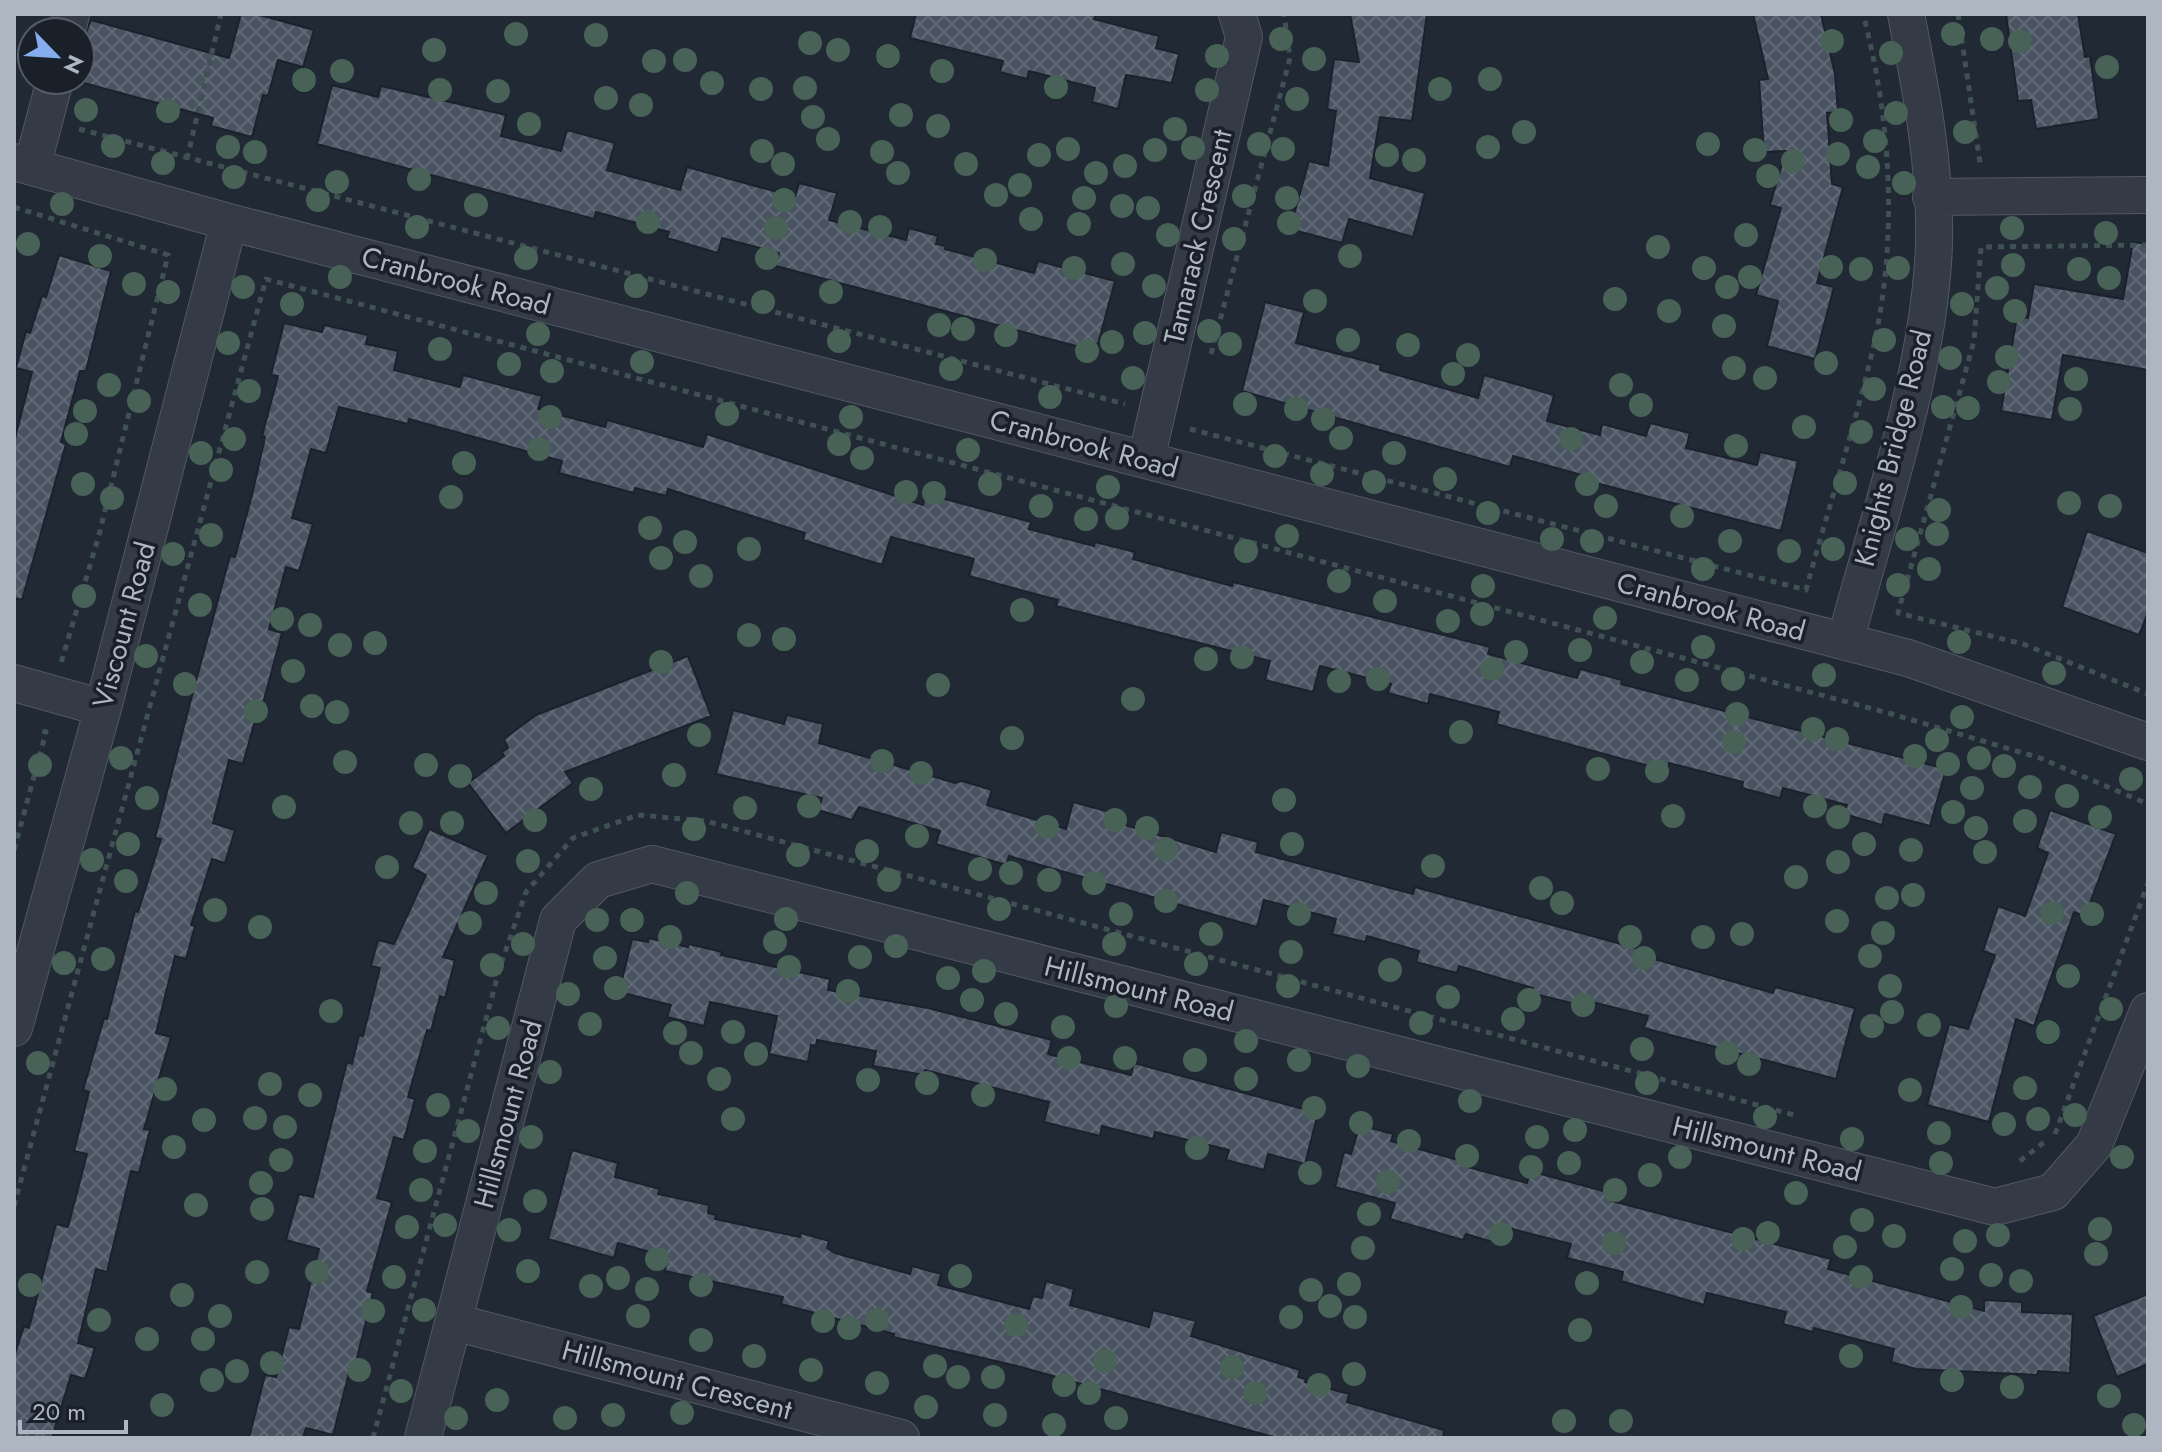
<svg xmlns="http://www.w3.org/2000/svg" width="2162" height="1452" font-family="Jost,sans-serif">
<defs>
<pattern id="building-cross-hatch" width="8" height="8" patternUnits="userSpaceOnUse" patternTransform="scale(2)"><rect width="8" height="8" fill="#495361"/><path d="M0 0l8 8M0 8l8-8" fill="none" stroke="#616a76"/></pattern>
</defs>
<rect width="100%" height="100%" fill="#212935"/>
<path fill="url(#building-cross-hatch)" stroke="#1c222c" stroke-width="2" d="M 241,14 L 256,14 L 314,30 L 303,67 L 278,60 L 268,96 L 263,95 L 252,137 L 211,126 L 213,118 L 80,82 L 80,48 L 91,20 L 229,58 Z
M 916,14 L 1096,14 L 1094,19 L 1159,36 L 1156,48 L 1179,54 L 1172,83 L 1126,75 L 1118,109 L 1092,102 L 1095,88 L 1029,71 L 1027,79 L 1000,72 L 1003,61 L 910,38 Z
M 1350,14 L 1427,14 L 1412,121 L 1380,117 L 1370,178 L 1425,193 L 1413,237 L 1349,219 L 1342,243 L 1290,229 L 1309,161 L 1328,166 L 1336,111 L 1327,109 L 1334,59 L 1359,62 Z
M 1753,14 L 1821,14 L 1835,74 L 1838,112 L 1827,113 L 1832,184 L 1843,187 L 1817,283 L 1834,287 L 1815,359 L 1767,346 L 1778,301 L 1756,295 L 1781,208 L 1770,205 L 1786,151 L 1764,152 L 1759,80 L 1768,79 Z
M 2006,14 L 2078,14 L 2085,57 L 2090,56 L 2099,119 L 2036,129 L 2031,100 L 2018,101 Z
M 332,85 L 378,97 L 381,86 L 506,115 L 501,136 L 561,151 L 567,130 L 615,143 L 607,170 L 680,190 L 687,167 L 795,197 L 799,183 L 837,193 L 829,220 L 906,240 L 909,228 L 938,236 L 936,244 L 946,246 L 945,249 L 1034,273 L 1038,261 L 1115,281 L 1098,344 L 1093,343 L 1091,350 L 776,266 L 779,253 L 722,238 L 718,253 L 667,238 L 669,232 L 596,212 L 594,219 L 317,144 Z
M 2133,242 L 2148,244 L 2148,370 L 2063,355 L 2052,420 L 2001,411 L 2017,316 L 2028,318 L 2034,284 L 2123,299 Z
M 59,255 L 111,271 L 86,371 L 80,371 L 61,442 L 66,444 L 22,600 L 14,598 L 14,442 L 32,372 L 16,368 L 26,331 L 30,333 L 42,296 L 46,297 Z
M 1265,302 L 1304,312 L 1296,343 L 1381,365 L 1380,370 L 1478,398 L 1484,375 L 1554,395 L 1547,421 L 1600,435 L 1602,424 L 1646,436 L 1650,423 L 1690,433 L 1686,448 L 1757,465 L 1760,452 L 1798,461 L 1781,531 L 1588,481 L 1589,477 L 1513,456 L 1510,467 L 1242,391 Z
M 284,323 L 322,332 L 324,325 L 368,335 L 366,344 L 398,351 L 394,370 L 460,387 L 463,375 L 542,396 L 538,409 L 605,427 L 607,420 L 703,447 L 707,434 L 923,505 L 926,494 L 1031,522 L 1029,529 L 1094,546 L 1095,542 L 1135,552 L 1133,559 L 1232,586 L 1233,582 L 1440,634 L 1490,647 L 1488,654 L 1577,678 L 1580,669 L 1622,680 L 1621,684 L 1946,769 L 1930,826 L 1885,814 L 1882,825 L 1844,814 L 1847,805 L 1783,788 L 1780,798 L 1742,788 L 1743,782 L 1669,763 L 1667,770 L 1626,760 L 1496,724 L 1499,712 L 1430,694 L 1428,704 L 1388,693 L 1391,684 L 1320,666 L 1313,692 L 1265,680 L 1270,661 L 1056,606 L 1058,600 L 969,576 L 974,559 L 891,537 L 882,565 L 803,540 L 805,533 L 668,489 L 666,496 L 635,488 L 634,493 L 559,473 L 562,461 L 409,419 L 408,424 L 339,407 L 326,453 L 311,449 L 292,518 L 313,524 L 299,571 L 286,567 L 269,629 L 282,633 L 262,707 L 259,706 L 243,764 L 229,760 L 213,823 L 235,830 L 225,863 L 212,859 L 191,925 L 195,926 L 186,959 L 175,956 L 156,1033 L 171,1037 L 144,1129 L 150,1130 L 139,1173 L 131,1171 L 107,1272 L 96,1269 L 78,1343 L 95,1348 L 85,1379 L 71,1375 L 52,1438 L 14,1438 L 14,1357 L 24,1326 L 29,1328 L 56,1224 L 68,1227 L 87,1154 L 74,1151 L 89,1092 L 83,1090 L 104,1018 L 107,1019 L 135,911 L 138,912 L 161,839 L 155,838 L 194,688 L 230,556 L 235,557 L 252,495 L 265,437 L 262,436 L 278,376 L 271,375 Z
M 2087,531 L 2148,553 L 2148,612 L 2139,635 L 2062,607 Z
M 688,656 L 711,716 L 565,772 L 573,783 L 506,833 L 468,783 L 504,756 L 502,752 L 508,748 L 504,739 L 536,715 Z
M 733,710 L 784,724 L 787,715 L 823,724 L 819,743 L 955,783 L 962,781 L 992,790 L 987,805 L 1066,829 L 1073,802 L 1110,812 L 1108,820 L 1216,852 L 1221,832 L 1258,842 L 1256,852 L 1413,894 L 1415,887 L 1639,949 L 1637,954 L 1773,993 L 1775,987 L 1855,1008 L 1836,1079 L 1644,1028 L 1648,1016 L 1576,998 L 1575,1004 L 1531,993 L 1533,988 L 1459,966 L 1457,973 L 1416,962 L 1419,951 L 1367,936 L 1365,942 L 1332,934 L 1336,919 L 1264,900 L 1257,927 L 1009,856 L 1006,865 L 936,844 L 940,831 L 859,807 L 852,820 L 818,810 L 822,798 L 716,774 Z
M 2050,810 L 2116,834 L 2085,916 L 2074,912 L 2034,1026 L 2016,1019 L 1989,1122 L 1927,1105 L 1949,1024 L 1968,1029 L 1995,955 L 1983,951 L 1998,906 L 2025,916 L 2048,853 L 2037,848 Z
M 429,829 L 488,855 L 443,957 L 455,960 L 445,998 L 440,996 L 431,1031 L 427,1030 L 408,1097 L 415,1099 L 404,1140 L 394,1137 L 377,1198 L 392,1202 L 367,1291 L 373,1293 L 353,1374 L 349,1373 L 333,1435 L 306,1428 L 303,1438 L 249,1438 L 265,1375 L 276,1377 L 289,1327 L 299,1329 L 319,1249 L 286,1240 L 299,1194 L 313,1197 L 347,1062 L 352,1064 L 359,1035 L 363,1036 L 380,968 L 371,966 L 378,940 L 394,944 L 426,875 L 412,868 Z
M 648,938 L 688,947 L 689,944 L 722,952 L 721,955 L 830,979 L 828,990 L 928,1008 L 1052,1040 L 1048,1054 L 1131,1075 L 1134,1063 L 1318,1113 L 1305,1164 L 1268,1154 L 1264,1170 L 1226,1160 L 1229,1150 L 1155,1132 L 1153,1139 L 1102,1126 L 1100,1136 L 1044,1122 L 1049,1102 L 925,1070 L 924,1075 L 873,1066 L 876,1051 L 817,1040 L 816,1046 L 811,1045 L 808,1062 L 769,1054 L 777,1016 L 710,1002 L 704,1026 L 667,1017 L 671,1005 L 619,992 L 632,939 L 648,942 Z
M 1360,1125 L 1393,1134 L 1391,1141 L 1465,1162 L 1464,1166 L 1527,1183 L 1530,1171 L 1614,1194 L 1612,1201 L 1831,1259 L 1828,1269 L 1984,1311 L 1984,1300 L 2022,1302 L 2022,1312 L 2073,1314 L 2070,1373 L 2038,1371 L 2037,1375 L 1916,1369 L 1891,1362 L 1894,1349 L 1814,1328 L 1813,1332 L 1783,1324 L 1786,1312 L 1707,1293 L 1704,1305 L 1621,1281 L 1623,1272 L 1567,1258 L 1571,1244 L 1501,1226 L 1496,1243 L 1466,1234 L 1463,1240 L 1390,1219 L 1395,1203 L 1335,1187 L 1344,1152 L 1351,1154 Z
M 572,1150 L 618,1163 L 615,1177 L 660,1189 L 658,1194 L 709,1205 L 708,1213 L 716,1215 L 715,1219 L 800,1237 L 801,1233 L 829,1241 L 827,1248 L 835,1253 L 910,1274 L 912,1266 L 941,1274 L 938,1285 L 1029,1309 L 1033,1296 L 1042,1298 L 1046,1281 L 1074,1289 L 1070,1305 L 1149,1327 L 1153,1310 L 1196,1321 L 1191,1336 L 1300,1370 L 1298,1377 L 1306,1379 L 1305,1382 L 1349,1394 L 1347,1402 L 1444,1430 L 1443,1438 L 1277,1438 L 1017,1366 L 893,1337 L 894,1334 L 781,1304 L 783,1297 L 665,1271 L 668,1257 L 618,1243 L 614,1258 L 548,1239 Z
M 2148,1294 L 2148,1364 L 2117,1377 L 2093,1316 Z"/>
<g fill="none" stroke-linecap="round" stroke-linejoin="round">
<defs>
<path id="minor" d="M 67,32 L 71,14
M 14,162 L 229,222 L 1908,658 L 2148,742
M 32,167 L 55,80
M 1931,197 L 2148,195
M 1146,460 L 1244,37 L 1237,14
M 1845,642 C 1878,518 1930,370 1934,244 C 1936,166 1921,90 1906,14
M 14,683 L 103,708
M 14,1028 L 103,708 L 229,222
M 454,1322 L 901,1438
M 423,1438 L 558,920 L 598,880 L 652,864 L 1995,1207 L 2053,1192 L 2094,1145 L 2148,1011"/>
</defs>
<use href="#minor" stroke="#525963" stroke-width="38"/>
<path stroke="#405154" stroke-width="5" stroke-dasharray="6 6" stroke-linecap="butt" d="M 1958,14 L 1980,163
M 79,129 L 1125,404
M 187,159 L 221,14
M 14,207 L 168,255 L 99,535 L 61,663
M 2148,245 L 1981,247 L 1974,341 L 1898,613 L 2023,644 L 2148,694
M 1211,354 L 1290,58 L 1284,14
M 1190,429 L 1806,590 C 1828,509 1855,427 1874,344 C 1898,237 1891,119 1863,14
M 14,850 L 46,732 L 42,731
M 2055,1134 L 2148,883
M 2020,1161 L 2047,1140
M 14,1206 L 266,279 L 1892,714 L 2040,758 L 2148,804
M 373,1438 L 500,967 L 526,892 L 573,838 L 638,815 L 706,821 L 1794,1115"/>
<use href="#minor" stroke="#343b46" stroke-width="36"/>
</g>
<g fill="#486257">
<circle cx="516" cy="34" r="12"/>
<circle cx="1953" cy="34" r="12"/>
<circle cx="596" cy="35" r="12"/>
<circle cx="1281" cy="39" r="12"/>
<circle cx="1992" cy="39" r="12"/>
<circle cx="1832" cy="41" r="12"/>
<circle cx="2020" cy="41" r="12"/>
<circle cx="810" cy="43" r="12"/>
<circle cx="434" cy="50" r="12"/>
<circle cx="838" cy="50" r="12"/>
<circle cx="1891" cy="53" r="12"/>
<circle cx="888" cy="56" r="12"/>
<circle cx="1217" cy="56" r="12"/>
<circle cx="1314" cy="59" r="12"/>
<circle cx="685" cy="60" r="12"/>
<circle cx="654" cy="61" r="12"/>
<circle cx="2107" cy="67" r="12"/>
<circle cx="342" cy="71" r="12"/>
<circle cx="942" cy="71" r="12"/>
<circle cx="1490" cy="79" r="12"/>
<circle cx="304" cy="80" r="12"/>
<circle cx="712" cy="83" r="12"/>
<circle cx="1056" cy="87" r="12"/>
<circle cx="805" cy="88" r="12"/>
<circle cx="761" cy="89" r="12"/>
<circle cx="1440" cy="89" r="12"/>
<circle cx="440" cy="90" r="12"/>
<circle cx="1207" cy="90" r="12"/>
<circle cx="498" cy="91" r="12"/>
<circle cx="606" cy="98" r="12"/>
<circle cx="1297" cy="99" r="12"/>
<circle cx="641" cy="105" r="12"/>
<circle cx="86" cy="110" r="12"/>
<circle cx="168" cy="111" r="12"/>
<circle cx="1896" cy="113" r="12"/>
<circle cx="901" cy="115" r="12"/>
<circle cx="813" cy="117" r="12"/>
<circle cx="1841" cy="120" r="12"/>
<circle cx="529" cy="124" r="12"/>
<circle cx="938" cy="126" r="12"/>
<circle cx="1175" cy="129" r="12"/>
<circle cx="1524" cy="132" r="12"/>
<circle cx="1965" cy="132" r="12"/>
<circle cx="828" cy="139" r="12"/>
<circle cx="1875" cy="141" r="12"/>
<circle cx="1259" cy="144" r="12"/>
<circle cx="1708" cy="144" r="12"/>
<circle cx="113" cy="146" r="12"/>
<circle cx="228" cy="147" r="12"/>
<circle cx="1488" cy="147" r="12"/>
<circle cx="1193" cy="148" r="12"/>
<circle cx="1068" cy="149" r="12"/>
<circle cx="1283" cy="149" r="12"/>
<circle cx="1155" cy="150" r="12"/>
<circle cx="1755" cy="150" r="12"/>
<circle cx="762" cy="151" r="12"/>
<circle cx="255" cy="152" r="12"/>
<circle cx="882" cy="152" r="12"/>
<circle cx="1838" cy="154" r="12"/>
<circle cx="1039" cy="155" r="12"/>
<circle cx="1387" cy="155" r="12"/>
<circle cx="1414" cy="160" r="12"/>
<circle cx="1793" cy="161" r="12"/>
<circle cx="163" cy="163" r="12"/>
<circle cx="783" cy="164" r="12"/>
<circle cx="966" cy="164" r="12"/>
<circle cx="1125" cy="166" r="12"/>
<circle cx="1868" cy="167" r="12"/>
<circle cx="898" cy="173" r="12"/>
<circle cx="1096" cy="173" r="12"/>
<circle cx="1768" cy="176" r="12"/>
<circle cx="234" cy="177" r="12"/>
<circle cx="419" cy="179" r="12"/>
<circle cx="337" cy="182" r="12"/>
<circle cx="1904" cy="183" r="12"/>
<circle cx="1020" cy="185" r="12"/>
<circle cx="996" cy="195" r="12"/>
<circle cx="1244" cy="196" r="12"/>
<circle cx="1084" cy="198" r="12"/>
<circle cx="1287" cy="198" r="12"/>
<circle cx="318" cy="200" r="12"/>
<circle cx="784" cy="200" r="12"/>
<circle cx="62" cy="204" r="12"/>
<circle cx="476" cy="205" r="12"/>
<circle cx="1122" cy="206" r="12"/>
<circle cx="1148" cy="208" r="12"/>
<circle cx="1031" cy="219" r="12"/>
<circle cx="648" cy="222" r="12"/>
<circle cx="850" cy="222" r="12"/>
<circle cx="1289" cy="223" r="12"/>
<circle cx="1079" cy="224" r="12"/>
<circle cx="417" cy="227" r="12"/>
<circle cx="880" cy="227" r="12"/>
<circle cx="776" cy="228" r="12"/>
<circle cx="2012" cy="228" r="12"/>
<circle cx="2106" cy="233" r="12"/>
<circle cx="1168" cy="235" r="12"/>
<circle cx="1746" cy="235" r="12"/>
<circle cx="1234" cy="239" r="12"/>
<circle cx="28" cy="244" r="12"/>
<circle cx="1658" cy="247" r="12"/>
<circle cx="100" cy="256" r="12"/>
<circle cx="1350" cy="256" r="12"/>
<circle cx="526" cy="258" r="12"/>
<circle cx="767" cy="258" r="12"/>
<circle cx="985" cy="260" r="12"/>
<circle cx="1123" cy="264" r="12"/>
<circle cx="2013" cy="265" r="12"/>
<circle cx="1831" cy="267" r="12"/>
<circle cx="1074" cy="268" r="12"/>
<circle cx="1704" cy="268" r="12"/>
<circle cx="1898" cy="268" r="12"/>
<circle cx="1861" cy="269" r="12"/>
<circle cx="2079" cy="269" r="12"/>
<circle cx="340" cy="277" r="12"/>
<circle cx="1750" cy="277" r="12"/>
<circle cx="2109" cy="278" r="12"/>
<circle cx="134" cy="284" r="12"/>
<circle cx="636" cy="286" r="12"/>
<circle cx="1154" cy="286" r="12"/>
<circle cx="243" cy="287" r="12"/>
<circle cx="1727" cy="287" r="12"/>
<circle cx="1997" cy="288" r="12"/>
<circle cx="168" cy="292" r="12"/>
<circle cx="831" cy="292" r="12"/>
<circle cx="1615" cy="299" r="12"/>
<circle cx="1315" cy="301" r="12"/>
<circle cx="763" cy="302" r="12"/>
<circle cx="292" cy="304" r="12"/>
<circle cx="1962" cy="304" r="12"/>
<circle cx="1669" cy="311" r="12"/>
<circle cx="2015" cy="311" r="12"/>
<circle cx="939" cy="325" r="12"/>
<circle cx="1724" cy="326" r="12"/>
<circle cx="963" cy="329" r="12"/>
<circle cx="1209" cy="331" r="12"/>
<circle cx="1145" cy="333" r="12"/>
<circle cx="538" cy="334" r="12"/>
<circle cx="1006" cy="335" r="12"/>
<circle cx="1348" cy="340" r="12"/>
<circle cx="1884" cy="340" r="12"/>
<circle cx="839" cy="341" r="12"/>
<circle cx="1112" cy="342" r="12"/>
<circle cx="228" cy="343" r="12"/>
<circle cx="1230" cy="344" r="12"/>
<circle cx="1408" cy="345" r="12"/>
<circle cx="440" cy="349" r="12"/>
<circle cx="1087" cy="351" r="12"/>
<circle cx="1468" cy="355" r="12"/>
<circle cx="2007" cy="357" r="12"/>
<circle cx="1950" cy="358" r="12"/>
<circle cx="642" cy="362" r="12"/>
<circle cx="1826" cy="363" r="12"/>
<circle cx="509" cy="364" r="12"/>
<circle cx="1734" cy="368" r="12"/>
<circle cx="951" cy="369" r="12"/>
<circle cx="552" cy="371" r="12"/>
<circle cx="1453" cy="374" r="12"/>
<circle cx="1133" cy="378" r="12"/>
<circle cx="1765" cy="378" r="12"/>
<circle cx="2076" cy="379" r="12"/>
<circle cx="1999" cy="382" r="12"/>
<circle cx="109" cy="385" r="12"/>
<circle cx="1621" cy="385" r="12"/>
<circle cx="1874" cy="389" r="12"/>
<circle cx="249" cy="391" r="12"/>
<circle cx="1050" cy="397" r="12"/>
<circle cx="139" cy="401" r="12"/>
<circle cx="1245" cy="404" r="12"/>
<circle cx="1641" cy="405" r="12"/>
<circle cx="1943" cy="407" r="12"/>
<circle cx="1968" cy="408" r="12"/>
<circle cx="1296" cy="409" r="12"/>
<circle cx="2070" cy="409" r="12"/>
<circle cx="85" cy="411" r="12"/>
<circle cx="727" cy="414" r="12"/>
<circle cx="550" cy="417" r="12"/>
<circle cx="851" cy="417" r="12"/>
<circle cx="1323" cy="419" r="12"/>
<circle cx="1804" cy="427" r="12"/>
<circle cx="1861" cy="432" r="12"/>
<circle cx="76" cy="434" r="12"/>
<circle cx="1341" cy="438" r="12"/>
<circle cx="234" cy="439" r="12"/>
<circle cx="1571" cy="439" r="12"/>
<circle cx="839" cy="444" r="12"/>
<circle cx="1736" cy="446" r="12"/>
<circle cx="539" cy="449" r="12"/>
<circle cx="968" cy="450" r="12"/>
<circle cx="201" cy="453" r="12"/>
<circle cx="1394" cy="453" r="12"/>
<circle cx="1275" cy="456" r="12"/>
<circle cx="862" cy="458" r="12"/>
<circle cx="464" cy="463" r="12"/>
<circle cx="221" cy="470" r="12"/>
<circle cx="1322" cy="474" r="12"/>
<circle cx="1445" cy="479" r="12"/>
<circle cx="1374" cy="482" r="12"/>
<circle cx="1845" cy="483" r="12"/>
<circle cx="83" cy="484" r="12"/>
<circle cx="990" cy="484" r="12"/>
<circle cx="1587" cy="484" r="12"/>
<circle cx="1108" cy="487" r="12"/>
<circle cx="906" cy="492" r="12"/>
<circle cx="934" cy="493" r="12"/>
<circle cx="451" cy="497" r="12"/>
<circle cx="112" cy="498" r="12"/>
<circle cx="2069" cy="503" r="12"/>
<circle cx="1041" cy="506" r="12"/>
<circle cx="1606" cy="506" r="12"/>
<circle cx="2110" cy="506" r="12"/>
<circle cx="1939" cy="510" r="12"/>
<circle cx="1488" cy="513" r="12"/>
<circle cx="1682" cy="516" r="12"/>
<circle cx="1117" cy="518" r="12"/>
<circle cx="1086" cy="519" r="12"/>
<circle cx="650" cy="528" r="12"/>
<circle cx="1937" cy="534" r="12"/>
<circle cx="211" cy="535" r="12"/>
<circle cx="1287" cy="536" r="12"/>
<circle cx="1552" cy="539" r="12"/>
<circle cx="1907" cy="539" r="12"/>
<circle cx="1592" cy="541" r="12"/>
<circle cx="1730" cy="541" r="12"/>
<circle cx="685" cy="542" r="12"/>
<circle cx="749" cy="549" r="12"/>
<circle cx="1833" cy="549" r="12"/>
<circle cx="1246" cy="551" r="12"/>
<circle cx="1789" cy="551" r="12"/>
<circle cx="173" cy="554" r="12"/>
<circle cx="661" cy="558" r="12"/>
<circle cx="1703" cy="569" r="12"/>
<circle cx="1929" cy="569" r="12"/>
<circle cx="701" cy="576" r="12"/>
<circle cx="1339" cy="581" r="12"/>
<circle cx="1898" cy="585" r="12"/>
<circle cx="1483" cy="586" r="12"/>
<circle cx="84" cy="596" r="12"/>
<circle cx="1385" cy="601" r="12"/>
<circle cx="200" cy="605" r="12"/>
<circle cx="1022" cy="610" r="12"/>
<circle cx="1482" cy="614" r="12"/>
<circle cx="1605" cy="618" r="12"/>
<circle cx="282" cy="619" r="12"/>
<circle cx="1448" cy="621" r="12"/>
<circle cx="310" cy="625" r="12"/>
<circle cx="749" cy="635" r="12"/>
<circle cx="784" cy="639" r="12"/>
<circle cx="1959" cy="642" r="12"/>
<circle cx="375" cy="643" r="12"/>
<circle cx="340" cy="645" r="12"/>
<circle cx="1703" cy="647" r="12"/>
<circle cx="1580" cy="650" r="12"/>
<circle cx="1516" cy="652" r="12"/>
<circle cx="146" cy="656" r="12"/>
<circle cx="1242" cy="657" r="12"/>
<circle cx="1206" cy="659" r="12"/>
<circle cx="661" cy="662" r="12"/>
<circle cx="1642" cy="662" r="12"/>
<circle cx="1492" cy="669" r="12"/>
<circle cx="293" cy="671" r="12"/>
<circle cx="2054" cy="673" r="12"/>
<circle cx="1824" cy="675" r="12"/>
<circle cx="1378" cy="679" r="12"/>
<circle cx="1733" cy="679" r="12"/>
<circle cx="1687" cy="680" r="12"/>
<circle cx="1339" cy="681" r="12"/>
<circle cx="185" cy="684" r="12"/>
<circle cx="938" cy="685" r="12"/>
<circle cx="1133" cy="699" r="12"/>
<circle cx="312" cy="706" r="12"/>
<circle cx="256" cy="711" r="12"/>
<circle cx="337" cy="712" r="12"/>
<circle cx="1737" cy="714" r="12"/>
<circle cx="1962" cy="717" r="12"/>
<circle cx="1813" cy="729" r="12"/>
<circle cx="1461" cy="732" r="12"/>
<circle cx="699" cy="735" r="12"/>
<circle cx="1012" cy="738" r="12"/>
<circle cx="1837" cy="739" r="12"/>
<circle cx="1937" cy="740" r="12"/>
<circle cx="1734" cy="742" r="12"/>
<circle cx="1915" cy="756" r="12"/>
<circle cx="121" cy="758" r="12"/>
<circle cx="1979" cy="758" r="12"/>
<circle cx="882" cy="761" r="12"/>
<circle cx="345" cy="762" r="12"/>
<circle cx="1948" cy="764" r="12"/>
<circle cx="40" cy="765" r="12"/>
<circle cx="426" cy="765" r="12"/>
<circle cx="2004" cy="766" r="12"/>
<circle cx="1598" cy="769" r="12"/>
<circle cx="1657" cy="771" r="12"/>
<circle cx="921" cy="773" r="12"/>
<circle cx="674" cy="775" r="12"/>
<circle cx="460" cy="776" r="12"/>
<circle cx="2131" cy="779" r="12"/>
<circle cx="2030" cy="787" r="12"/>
<circle cx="1972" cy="788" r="12"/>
<circle cx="591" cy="789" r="12"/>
<circle cx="2067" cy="796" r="12"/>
<circle cx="147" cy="798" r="12"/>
<circle cx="1284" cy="800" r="12"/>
<circle cx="809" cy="806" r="12"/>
<circle cx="1815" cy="806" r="12"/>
<circle cx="284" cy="807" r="12"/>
<circle cx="745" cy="808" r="12"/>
<circle cx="1953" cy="812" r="12"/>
<circle cx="1673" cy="816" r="12"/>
<circle cx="1838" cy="817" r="12"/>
<circle cx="2100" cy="817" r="12"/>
<circle cx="535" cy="820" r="12"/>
<circle cx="1115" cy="820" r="12"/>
<circle cx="2025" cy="821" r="12"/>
<circle cx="411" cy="823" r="12"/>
<circle cx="452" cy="823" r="12"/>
<circle cx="1047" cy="827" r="12"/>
<circle cx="1147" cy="828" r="12"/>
<circle cx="1976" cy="828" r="12"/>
<circle cx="694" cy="829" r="12"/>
<circle cx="917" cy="836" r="12"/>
<circle cx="128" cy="844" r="12"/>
<circle cx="1292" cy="844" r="12"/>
<circle cx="1864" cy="844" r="12"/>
<circle cx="1166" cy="849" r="12"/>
<circle cx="1911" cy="850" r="12"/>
<circle cx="867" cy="851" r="12"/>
<circle cx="1985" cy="852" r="12"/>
<circle cx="798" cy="855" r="12"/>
<circle cx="92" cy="860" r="12"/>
<circle cx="528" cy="861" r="12"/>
<circle cx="1838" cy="862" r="12"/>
<circle cx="1433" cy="866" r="12"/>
<circle cx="387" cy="867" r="12"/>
<circle cx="980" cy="869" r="12"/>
<circle cx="1011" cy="873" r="12"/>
<circle cx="1796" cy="877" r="12"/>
<circle cx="889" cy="880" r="12"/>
<circle cx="1049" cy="880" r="12"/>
<circle cx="126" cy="881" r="12"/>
<circle cx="1094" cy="883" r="12"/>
<circle cx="1541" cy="888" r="12"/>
<circle cx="486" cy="893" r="12"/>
<circle cx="687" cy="893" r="12"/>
<circle cx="1913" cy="895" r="12"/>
<circle cx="1887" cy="898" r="12"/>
<circle cx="1166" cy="901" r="12"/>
<circle cx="1562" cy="903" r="12"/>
<circle cx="999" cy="909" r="12"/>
<circle cx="215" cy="910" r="12"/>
<circle cx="2052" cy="913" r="12"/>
<circle cx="1121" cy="914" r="12"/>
<circle cx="1299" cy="914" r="12"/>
<circle cx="2092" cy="914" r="12"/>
<circle cx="786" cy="919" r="12"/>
<circle cx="597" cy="920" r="12"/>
<circle cx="632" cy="920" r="12"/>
<circle cx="1837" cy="921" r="12"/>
<circle cx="470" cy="923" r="12"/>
<circle cx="260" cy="927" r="12"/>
<circle cx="1883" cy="933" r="12"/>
<circle cx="1211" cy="934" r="12"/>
<circle cx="1742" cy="934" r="12"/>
<circle cx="670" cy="937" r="12"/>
<circle cx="1630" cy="937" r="12"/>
<circle cx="1703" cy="937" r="12"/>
<circle cx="775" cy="942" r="12"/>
<circle cx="523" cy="944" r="12"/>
<circle cx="1114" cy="944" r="12"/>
<circle cx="896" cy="946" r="12"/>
<circle cx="1291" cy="952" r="12"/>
<circle cx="1870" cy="956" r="12"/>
<circle cx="860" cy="957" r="12"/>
<circle cx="605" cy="958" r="12"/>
<circle cx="1644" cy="958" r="12"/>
<circle cx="103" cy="959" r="12"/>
<circle cx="64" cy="963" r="12"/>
<circle cx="1196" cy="964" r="12"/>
<circle cx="492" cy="965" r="12"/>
<circle cx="789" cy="967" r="12"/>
<circle cx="1390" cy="970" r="12"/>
<circle cx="984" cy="971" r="12"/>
<circle cx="2068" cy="976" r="12"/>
<circle cx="948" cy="978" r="12"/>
<circle cx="1288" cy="986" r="12"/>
<circle cx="1890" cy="986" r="12"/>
<circle cx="616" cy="988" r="12"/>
<circle cx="848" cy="991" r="12"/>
<circle cx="568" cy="994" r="12"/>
<circle cx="1448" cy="997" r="12"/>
<circle cx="972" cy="1000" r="12"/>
<circle cx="1529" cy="1000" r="12"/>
<circle cx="1583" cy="1005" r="12"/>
<circle cx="1116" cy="1006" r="12"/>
<circle cx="2111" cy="1009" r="12"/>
<circle cx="331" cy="1011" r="12"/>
<circle cx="1892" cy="1012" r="12"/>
<circle cx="1006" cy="1014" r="12"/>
<circle cx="1513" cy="1019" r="12"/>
<circle cx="1421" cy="1023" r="12"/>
<circle cx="590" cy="1024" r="12"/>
<circle cx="1929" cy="1025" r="12"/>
<circle cx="1872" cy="1026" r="12"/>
<circle cx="1063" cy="1027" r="12"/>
<circle cx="498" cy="1028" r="12"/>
<circle cx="733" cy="1032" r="12"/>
<circle cx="2048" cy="1032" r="12"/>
<circle cx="675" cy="1033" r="12"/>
<circle cx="1246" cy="1041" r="12"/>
<circle cx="1642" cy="1049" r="12"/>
<circle cx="691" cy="1053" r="12"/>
<circle cx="1727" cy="1053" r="12"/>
<circle cx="756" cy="1054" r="12"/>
<circle cx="1069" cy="1058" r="12"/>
<circle cx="1125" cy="1058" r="12"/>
<circle cx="1195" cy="1060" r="12"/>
<circle cx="1299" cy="1060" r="12"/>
<circle cx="38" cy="1063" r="12"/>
<circle cx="1749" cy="1064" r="12"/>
<circle cx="1358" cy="1066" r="12"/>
<circle cx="550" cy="1072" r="12"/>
<circle cx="719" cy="1079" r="12"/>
<circle cx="1246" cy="1079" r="12"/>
<circle cx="868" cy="1080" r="12"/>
<circle cx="927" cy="1083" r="12"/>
<circle cx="1647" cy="1083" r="12"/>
<circle cx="270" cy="1084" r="12"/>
<circle cx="2025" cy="1088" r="12"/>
<circle cx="165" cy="1089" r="12"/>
<circle cx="1910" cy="1090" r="12"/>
<circle cx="310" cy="1095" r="12"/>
<circle cx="983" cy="1095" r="12"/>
<circle cx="1470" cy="1101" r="12"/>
<circle cx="438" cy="1105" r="12"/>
<circle cx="1314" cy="1108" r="12"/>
<circle cx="2075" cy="1115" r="12"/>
<circle cx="1765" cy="1117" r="12"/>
<circle cx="255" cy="1118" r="12"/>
<circle cx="733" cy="1119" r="12"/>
<circle cx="2038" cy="1119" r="12"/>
<circle cx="204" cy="1120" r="12"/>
<circle cx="1361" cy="1123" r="12"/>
<circle cx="2004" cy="1124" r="12"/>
<circle cx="285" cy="1127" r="12"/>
<circle cx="1575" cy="1130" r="12"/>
<circle cx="468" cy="1131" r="12"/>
<circle cx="1939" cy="1133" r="12"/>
<circle cx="531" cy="1137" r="12"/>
<circle cx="1537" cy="1137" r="12"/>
<circle cx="1852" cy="1139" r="12"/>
<circle cx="1409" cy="1141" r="12"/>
<circle cx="174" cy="1147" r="12"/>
<circle cx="1197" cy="1148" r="12"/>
<circle cx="425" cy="1151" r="12"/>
<circle cx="1467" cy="1156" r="12"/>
<circle cx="1680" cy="1157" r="12"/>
<circle cx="2122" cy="1157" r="12"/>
<circle cx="281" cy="1160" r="12"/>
<circle cx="1569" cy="1163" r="12"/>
<circle cx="1941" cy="1163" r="12"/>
<circle cx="1531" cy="1167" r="12"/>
<circle cx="1310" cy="1173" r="12"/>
<circle cx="1650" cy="1175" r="12"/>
<circle cx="1388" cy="1182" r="12"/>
<circle cx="261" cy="1183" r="12"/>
<circle cx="421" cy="1190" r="12"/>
<circle cx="1615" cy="1190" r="12"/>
<circle cx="1796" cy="1193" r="12"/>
<circle cx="535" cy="1201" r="12"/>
<circle cx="196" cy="1205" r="12"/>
<circle cx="262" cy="1209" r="12"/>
<circle cx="1369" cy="1214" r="12"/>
<circle cx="1862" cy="1220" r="12"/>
<circle cx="445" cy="1225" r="12"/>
<circle cx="407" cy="1227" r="12"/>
<circle cx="2100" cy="1229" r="12"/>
<circle cx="509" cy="1230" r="12"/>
<circle cx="1768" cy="1233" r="12"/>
<circle cx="1501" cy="1234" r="12"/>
<circle cx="1998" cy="1235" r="12"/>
<circle cx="1894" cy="1236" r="12"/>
<circle cx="1743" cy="1239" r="12"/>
<circle cx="1965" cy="1241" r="12"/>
<circle cx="1614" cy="1243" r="12"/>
<circle cx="1845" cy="1247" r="12"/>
<circle cx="1363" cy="1248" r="12"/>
<circle cx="2096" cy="1254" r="12"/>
<circle cx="657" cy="1259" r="12"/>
<circle cx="1952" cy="1269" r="12"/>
<circle cx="528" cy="1271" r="12"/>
<circle cx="257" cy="1272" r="12"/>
<circle cx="317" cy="1272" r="12"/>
<circle cx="1991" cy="1275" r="12"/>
<circle cx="960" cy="1276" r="12"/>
<circle cx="394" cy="1277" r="12"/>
<circle cx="1861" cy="1277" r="12"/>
<circle cx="618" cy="1278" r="12"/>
<circle cx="2021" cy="1281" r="12"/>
<circle cx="1587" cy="1283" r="12"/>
<circle cx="1349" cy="1284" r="12"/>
<circle cx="30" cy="1285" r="12"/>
<circle cx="701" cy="1285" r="12"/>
<circle cx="591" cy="1286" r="12"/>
<circle cx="647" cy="1289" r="12"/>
<circle cx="1311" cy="1290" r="12"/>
<circle cx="182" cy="1295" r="12"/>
<circle cx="1330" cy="1306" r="12"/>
<circle cx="1961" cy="1307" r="12"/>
<circle cx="424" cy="1310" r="12"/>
<circle cx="373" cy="1311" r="12"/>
<circle cx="220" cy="1316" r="12"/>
<circle cx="638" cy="1316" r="12"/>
<circle cx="1291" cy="1317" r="12"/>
<circle cx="1355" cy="1317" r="12"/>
<circle cx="99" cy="1320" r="12"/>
<circle cx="877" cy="1320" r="12"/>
<circle cx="823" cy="1321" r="12"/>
<circle cx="1016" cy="1325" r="12"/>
<circle cx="849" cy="1328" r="12"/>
<circle cx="1580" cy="1330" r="12"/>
<circle cx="147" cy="1339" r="12"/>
<circle cx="203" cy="1339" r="12"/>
<circle cx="701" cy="1340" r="12"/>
<circle cx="754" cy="1356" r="12"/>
<circle cx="1851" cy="1356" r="12"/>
<circle cx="1105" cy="1361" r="12"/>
<circle cx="272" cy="1363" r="12"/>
<circle cx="935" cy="1366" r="12"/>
<circle cx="1232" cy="1367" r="12"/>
<circle cx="359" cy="1370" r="12"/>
<circle cx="811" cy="1370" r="12"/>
<circle cx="237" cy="1371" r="12"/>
<circle cx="1354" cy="1374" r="12"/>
<circle cx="958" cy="1377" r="12"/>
<circle cx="993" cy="1377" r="12"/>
<circle cx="212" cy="1380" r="12"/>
<circle cx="1952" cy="1380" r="12"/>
<circle cx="877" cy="1383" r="12"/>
<circle cx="1064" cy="1385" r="12"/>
<circle cx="1319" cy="1385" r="12"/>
<circle cx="2012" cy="1387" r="12"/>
<circle cx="401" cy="1391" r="12"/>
<circle cx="1089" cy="1393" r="12"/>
<circle cx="1255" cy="1393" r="12"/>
<circle cx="2109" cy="1396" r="12"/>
<circle cx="497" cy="1400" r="12"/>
<circle cx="162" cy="1405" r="12"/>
<circle cx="926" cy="1407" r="12"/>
<circle cx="682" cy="1413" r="12"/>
<circle cx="613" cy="1415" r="12"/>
<circle cx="995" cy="1415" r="12"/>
<circle cx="456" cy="1418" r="12"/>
<circle cx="565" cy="1418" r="12"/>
<circle cx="1116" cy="1418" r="12"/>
<circle cx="1564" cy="1421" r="12"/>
<circle cx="1621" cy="1421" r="12"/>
<circle cx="1054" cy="1425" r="12"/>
<circle cx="2134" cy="1425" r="12"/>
</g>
<g text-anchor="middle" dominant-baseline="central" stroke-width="7" stroke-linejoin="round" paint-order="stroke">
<g font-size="28" fill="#aeb6c2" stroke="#1a202a">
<text transform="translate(1198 237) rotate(-77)">Tamarack Crescent</text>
<text transform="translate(456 281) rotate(15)">Cranbrook Road</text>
<text transform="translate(1084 444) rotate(15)">Cranbrook Road</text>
<text transform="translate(1893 448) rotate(-76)">Knights Bridge Road</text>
<text transform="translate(1711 607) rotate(15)">Cranbrook Road</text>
<text transform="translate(124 625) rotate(-75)">Viscount Road</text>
<text transform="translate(1139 989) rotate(14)">Hillsmount Road</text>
<text transform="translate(508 1114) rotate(-75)">Hillsmount Road</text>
<text transform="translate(1767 1149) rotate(14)">Hillsmount Road</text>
<text transform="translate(677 1380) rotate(15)">Hillsmount Crescent</text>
</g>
</g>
<rect width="2162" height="1452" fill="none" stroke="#aeb6c2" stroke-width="32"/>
<g transform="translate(56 56) rotate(115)"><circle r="38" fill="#1a202a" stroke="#555c67" stroke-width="2"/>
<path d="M0-6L14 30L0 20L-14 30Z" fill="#86adf0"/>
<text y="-12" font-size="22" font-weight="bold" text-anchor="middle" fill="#aeb6c2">N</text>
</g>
<path d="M20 1420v12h106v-12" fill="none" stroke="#aeb6c2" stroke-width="4"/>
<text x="32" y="1420" font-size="24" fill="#aeb6c2" stroke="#1a202a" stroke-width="6" paint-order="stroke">20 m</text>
</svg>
